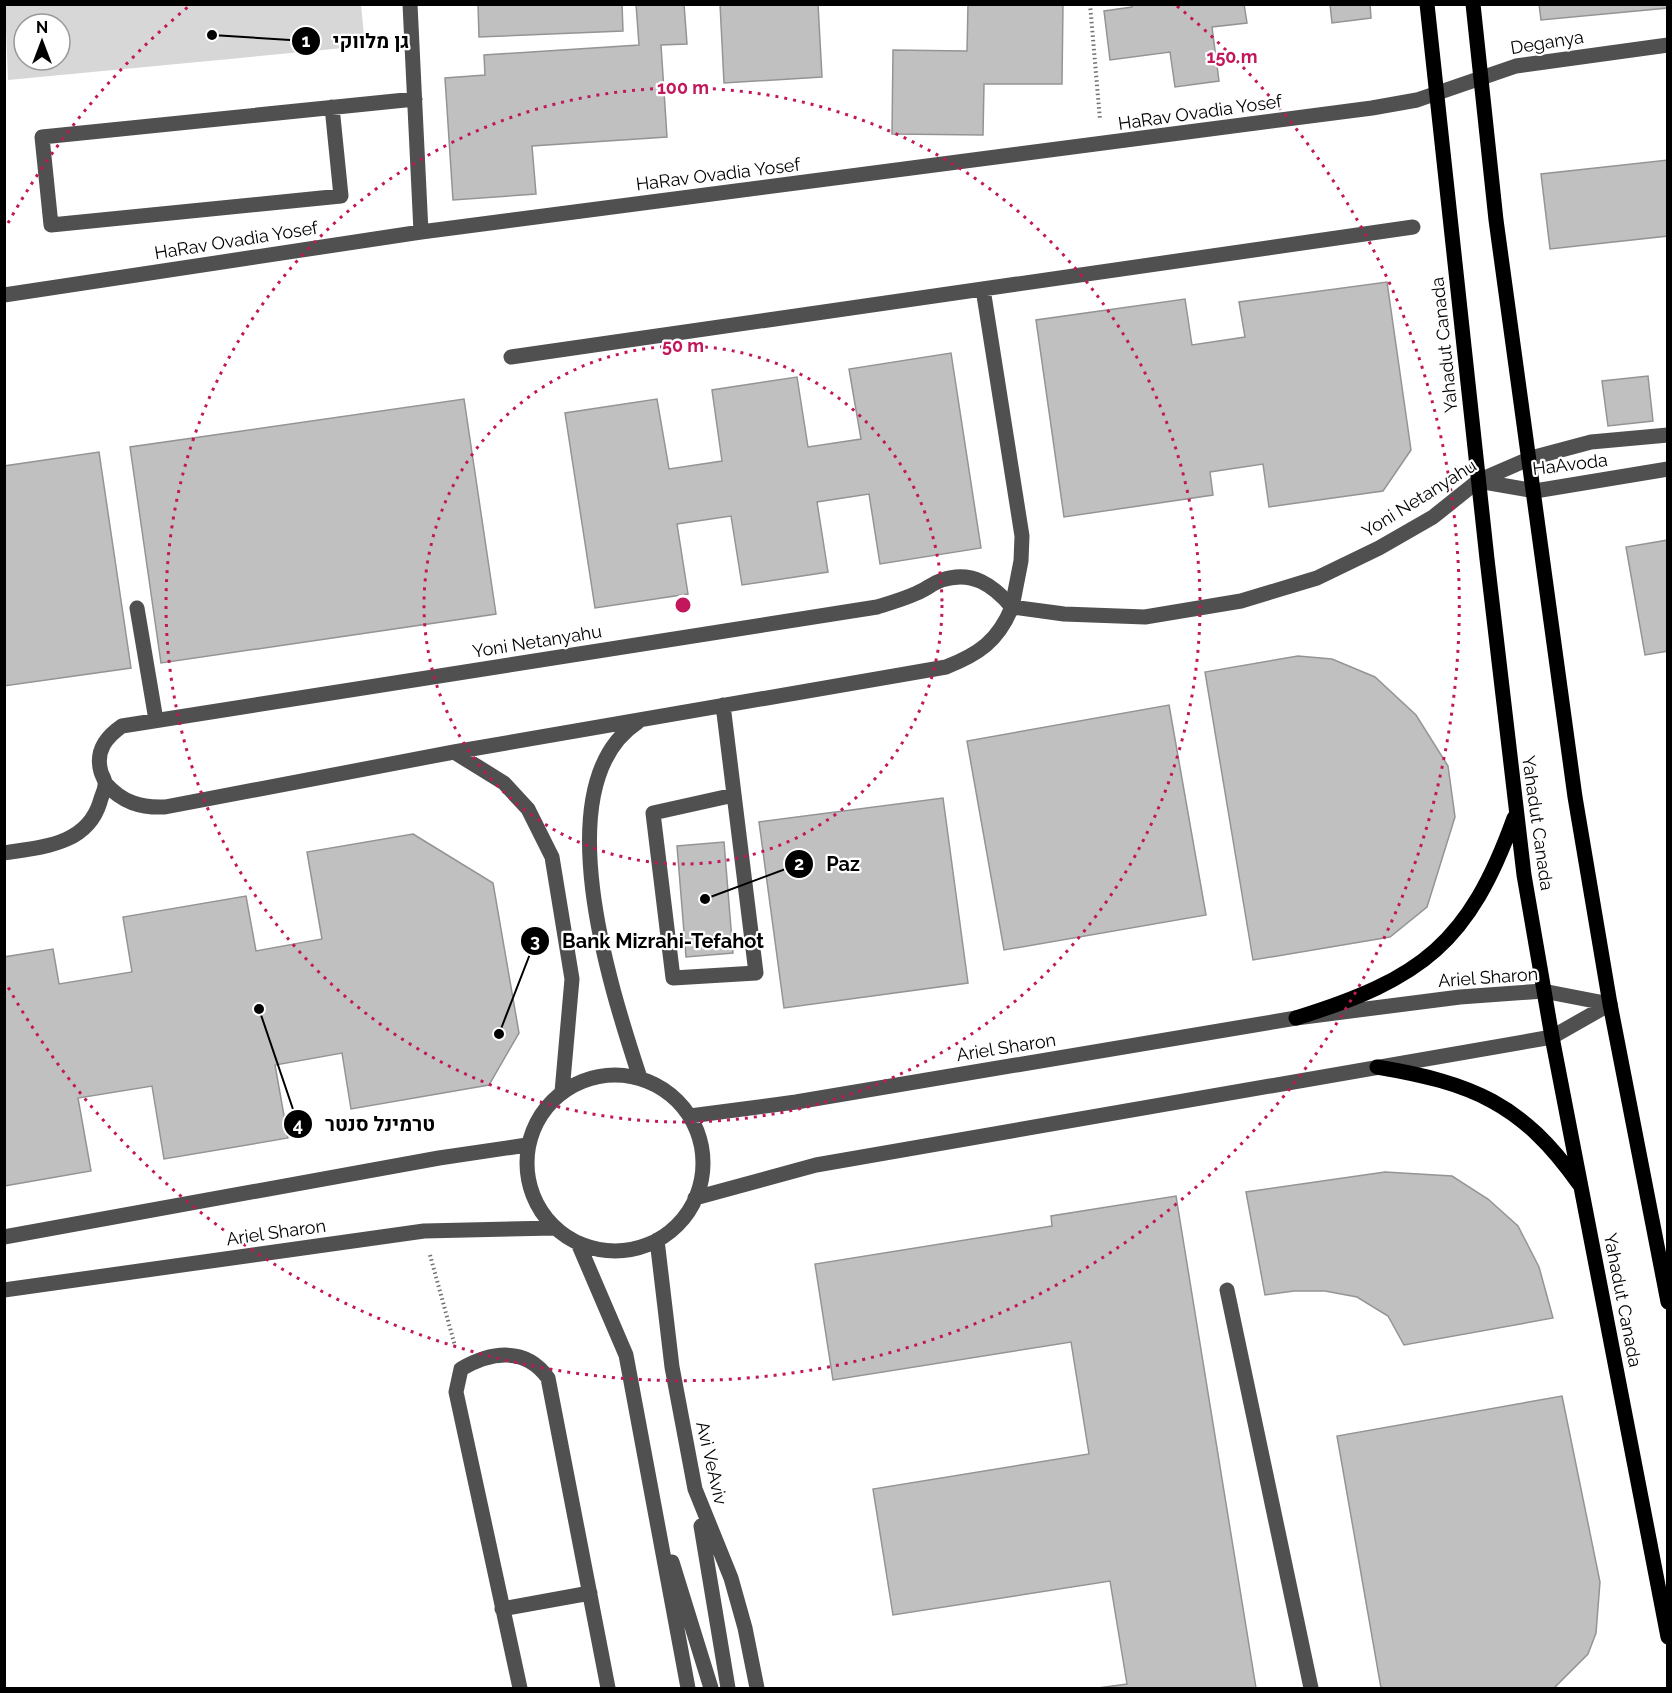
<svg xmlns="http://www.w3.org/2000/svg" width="1672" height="1693" font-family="Raleway,Heebo,sans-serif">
<rect width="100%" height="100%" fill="#fff"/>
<path fill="#d7d7d7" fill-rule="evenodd" d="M 5,4 L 361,5 L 365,46 L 8,80 ZM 24,24 L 60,24 L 60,60 L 24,60 Z"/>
<path fill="#c0c0c0" stroke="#949494" stroke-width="1.5" d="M 478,4 L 622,4 L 623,31 L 479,37 Z
M 636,4 L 684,4 L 687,44 L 661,45 L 667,137 L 532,146 L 536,194 L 453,200 L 445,78 L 485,75 L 484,55 L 639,45 Z
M 720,4 L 818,4 L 822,77 L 724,83 Z
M 968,4 L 1063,4 L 1062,84 L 984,84 L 983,135 L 892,134 L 893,50 L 967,51 Z
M 1132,4 L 1244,4 L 1247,23 L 1212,27 L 1219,81 L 1175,87 L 1170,52 L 1110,60 L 1104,11 L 1132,7 Z
M 1330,4 L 1370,4 L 1371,18 L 1332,23 Z
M 1539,4 L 1668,4 L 1668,8 L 1541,20 Z
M 1668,160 L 1668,236 L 1550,249 L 1541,174 Z
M 1387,282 L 1411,450 L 1383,491 L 1269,507 L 1263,464 L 1210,472 L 1213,495 L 1064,517 L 1036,320 L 1185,299 L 1192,345 L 1245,337 L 1239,302 Z
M 951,353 L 981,548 L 880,564 L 869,494 L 817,502 L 828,572 L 742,585 L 731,516 L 677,524 L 688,594 L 595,608 L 565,413 L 657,399 L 669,469 L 722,461 L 712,390 L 797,377 L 808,447 L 861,439 L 849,369 Z
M 1648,376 L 1653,421 L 1608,426 L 1602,381 Z
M 464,399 L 496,614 L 161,663 L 130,447 Z
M 99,452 L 131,668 L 4,686 L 4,466 Z
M 1668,540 L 1668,651 L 1645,655 L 1626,547 Z
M 1298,656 L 1332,659 L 1375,677 L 1416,715 L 1448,766 L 1455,817 L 1427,907 L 1390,937 L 1253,960 L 1205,672 Z
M 1169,705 L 1206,915 L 1004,950 L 967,741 Z
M 943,798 L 968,983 L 784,1008 L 759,822 Z
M 413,834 L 493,883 L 519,1033 L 489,1085 L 351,1109 L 342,1053 L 275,1065 L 288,1138 L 164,1159 L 152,1086 L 78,1098 L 91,1171 L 4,1186 L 4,957 L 53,949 L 59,984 L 132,972 L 123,917 L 246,896 L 256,951 L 322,939 L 307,852 Z
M 724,842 L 733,953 L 686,957 L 677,846 Z
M 1385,1172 L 1452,1176 L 1488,1199 L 1518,1226 L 1539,1267 L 1553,1318 L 1404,1345 L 1388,1316 L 1357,1297 L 1325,1291 L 1294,1291 L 1265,1295 L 1246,1192 Z
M 1176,1196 L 1256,1688 L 1098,1688 L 1127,1684 L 1110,1581 L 893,1615 L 873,1489 L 1089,1454 L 1071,1342 L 833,1380 L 815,1264 L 1052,1226 L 1051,1216 Z
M 1562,1396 L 1600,1582 L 1596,1633 L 1588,1654 L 1554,1688 L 1381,1688 L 1337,1436 Z"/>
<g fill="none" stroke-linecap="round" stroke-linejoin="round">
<path stroke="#727272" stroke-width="4" stroke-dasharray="1.5 3" stroke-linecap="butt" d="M 1090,4 L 1100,120
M 430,1255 L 455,1346"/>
<path stroke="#505050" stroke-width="15" d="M 410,4 L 421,232
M 332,107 L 341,196 L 51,225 L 42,137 L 415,99
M 983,289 L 1022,536 L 1021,561 L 1012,607 L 1064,614 L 1145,617 L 1241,601 L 1317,578 L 1379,548 L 1433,517 L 1478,481 L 1531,458 L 1591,442 L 1668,435
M 4,295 L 421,232 L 1372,108 L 1417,100 L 1516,66 L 1668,45
M 511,357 L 1413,227
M 1478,481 L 1535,491 L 1668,469
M 137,608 L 156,720
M 723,705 L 756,973 L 673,978 L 653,813 L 734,795
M 638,722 C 543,784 612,992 640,1078
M 454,752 L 504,783 L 528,809 L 552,857 L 572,979 L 562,1092
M 4,853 C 42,847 87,845 100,802 C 101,797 105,790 105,785 C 106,781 102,776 101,772 C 95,751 106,737 122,726 L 877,607 C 890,603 904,599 917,593 C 925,590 933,583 942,580 C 972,570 993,585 1012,607 C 998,641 979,654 946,667 L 454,752 L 165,807 C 140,808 122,802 106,784
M527 1163a88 88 0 1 1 176 0a88 88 0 1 1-176 0Z
M 690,1116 L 796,1102 L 1296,1018 L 1460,997 L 1543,991 L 1610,1004
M 695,1198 L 816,1165 L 1552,1037 L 1610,1004
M 4,1237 L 439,1158 L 527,1145
M 657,1240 L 672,1367 L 695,1489 L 731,1578 L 745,1628 L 757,1688
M 578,1243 L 626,1355 L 688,1688
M 4,1290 L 424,1231 L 555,1228
M 1227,1290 L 1311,1688
M 701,1526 L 728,1688
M 672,1562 L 711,1688
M 502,1609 L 590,1593
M 520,1688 L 456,1392 L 461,1369 C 492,1351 526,1347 548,1378 L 608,1688"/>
<path stroke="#000" stroke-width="15" d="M 1427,4 L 1487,559 L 1524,875 L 1552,1037 L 1668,1637
M 1473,4 L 1496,220 L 1575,797 L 1610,1004 L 1668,1302
M 1296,1018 C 1422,979 1469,943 1514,818
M 1377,1067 C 1472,1083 1522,1103 1579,1184"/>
</g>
<g fill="none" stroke="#c2185b" stroke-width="3" stroke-dasharray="3 6">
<circle cx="683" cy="605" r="259"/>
<circle cx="683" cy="605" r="517"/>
<path d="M8 223A776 776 0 0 1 189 6M1177 6A776 776 0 1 1 8 987"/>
</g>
<g text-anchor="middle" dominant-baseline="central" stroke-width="4.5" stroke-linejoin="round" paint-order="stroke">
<g font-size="18" fill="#000" stroke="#fff">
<text transform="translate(1547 42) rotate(-9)">Deganya</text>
<text transform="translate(1200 112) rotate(-8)">HaRav Ovadia Yosef</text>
<text transform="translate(718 174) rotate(-7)">HaRav Ovadia Yosef</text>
<text transform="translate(236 240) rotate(-9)">HaRav Ovadia Yosef</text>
<text transform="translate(1444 345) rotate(-96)">Yahadut Canada</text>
<text transform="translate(1570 464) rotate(-7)">HaAvoda</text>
<text transform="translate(1419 498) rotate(-32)">Yoni Netanyahu</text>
<text transform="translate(537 641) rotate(-9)">Yoni Netanyahu</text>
<text transform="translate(1538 823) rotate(82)">Yahadut Canada</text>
<text transform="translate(1488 977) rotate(-4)">Ariel Sharon</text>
<text transform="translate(1006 1047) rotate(-9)">Ariel Sharon</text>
<text transform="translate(276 1232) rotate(-8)">Ariel Sharon</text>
<text transform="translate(1623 1300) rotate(79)">Yahadut Canada</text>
<text transform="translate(712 1463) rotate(77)">Avi VeAviv</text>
</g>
</g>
<circle cx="683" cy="605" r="9" fill="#c2185b" stroke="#fff" stroke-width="3"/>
<g font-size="18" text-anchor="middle" font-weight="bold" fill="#c2185b" stroke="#fff" stroke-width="4.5" stroke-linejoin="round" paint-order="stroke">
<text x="1232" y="63">150 m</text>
<text x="683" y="94">100 m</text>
<text x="683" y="352">50 m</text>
</g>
<path fill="none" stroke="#000" stroke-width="2" d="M212 35L306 41M705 899L799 864M499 1034L535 941M259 1009L298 1124"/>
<g fill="#000" stroke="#fff" stroke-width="2">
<circle cx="212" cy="35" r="6"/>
<circle cx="705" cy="899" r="6"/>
<circle cx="499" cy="1034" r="6"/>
<circle cx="259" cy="1009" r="6"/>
<circle cx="306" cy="41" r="15"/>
<circle cx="799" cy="864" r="15"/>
<circle cx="535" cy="941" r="15"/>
<circle cx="298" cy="1124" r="15"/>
</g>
<g font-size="18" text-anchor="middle" font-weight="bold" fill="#fff">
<text x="306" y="47">1</text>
<text x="799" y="870">2</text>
<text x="535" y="947">3</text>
<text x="298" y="1131">4</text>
</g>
<g font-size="20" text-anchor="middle" font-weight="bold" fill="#000" stroke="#fff" stroke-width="4.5" stroke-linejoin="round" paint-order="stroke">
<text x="371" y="48">גן מלווקי</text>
<text x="843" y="871">Paz</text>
<text x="663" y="948">Bank Mizrahi-Tefahot</text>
<text x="380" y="1131">טרמינל סנטר</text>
</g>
<rect width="1672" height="1693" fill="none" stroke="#000000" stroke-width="12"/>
<g transform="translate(42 42)"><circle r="28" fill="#ffffff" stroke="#999999" stroke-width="1.5"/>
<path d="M0-4.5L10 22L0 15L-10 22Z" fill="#000000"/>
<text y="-9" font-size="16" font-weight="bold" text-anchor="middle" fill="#000000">N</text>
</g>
</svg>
